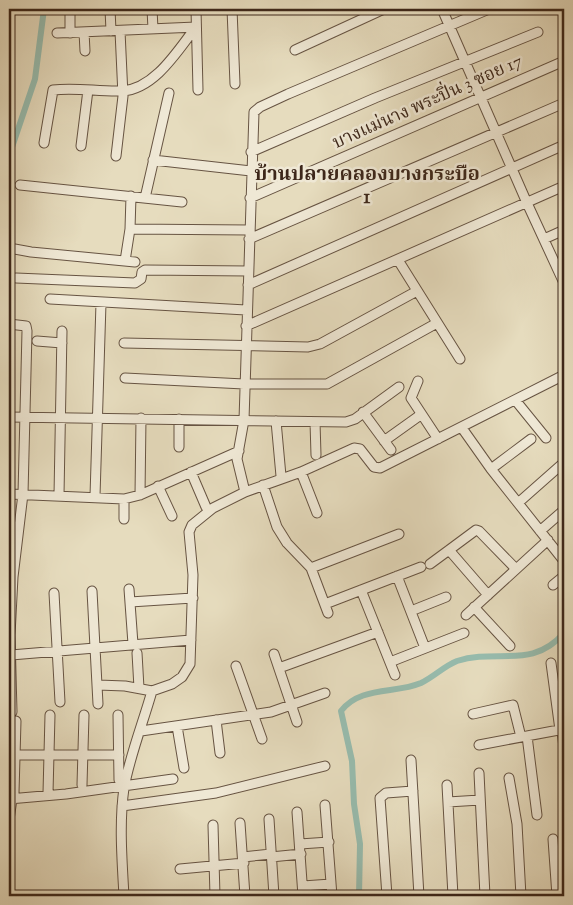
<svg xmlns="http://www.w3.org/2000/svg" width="573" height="905" font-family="'Sorts Mill Goudy','Noto Serif Thai',serif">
<rect width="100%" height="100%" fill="#e6dcbe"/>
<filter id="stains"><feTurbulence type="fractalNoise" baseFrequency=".004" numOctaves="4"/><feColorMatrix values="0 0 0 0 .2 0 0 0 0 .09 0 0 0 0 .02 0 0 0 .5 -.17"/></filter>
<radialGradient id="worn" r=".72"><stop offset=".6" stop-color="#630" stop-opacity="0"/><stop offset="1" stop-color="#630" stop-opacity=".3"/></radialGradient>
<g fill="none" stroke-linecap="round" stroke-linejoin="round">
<path stroke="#97bcae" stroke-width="6" d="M 9,156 L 35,79 L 44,9
M 359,896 L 360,844 L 354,804 L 352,761 L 341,711 C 360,686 395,694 421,683 C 434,677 444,666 457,661 C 497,648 532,670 564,633"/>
<defs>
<path id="minor" d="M 70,9 L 70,33
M 110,9 L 111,31
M 152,9 L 153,29
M 196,9 L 198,90
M 232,9 L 235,84
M 442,9 L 527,203 L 564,283
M 84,32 L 85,51
M 57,33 L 196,27
M 295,50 L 384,9
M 44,143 L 53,90 C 76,87 99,92 122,91 C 155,89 178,50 196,27
M 81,146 L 88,90
M 251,152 L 375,98 L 538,32
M 116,156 L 123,96 L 120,31
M 153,160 L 251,171
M 20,185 L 182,202
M 145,198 L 169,93
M 250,198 L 564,61
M 130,229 L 249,230
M 249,239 L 564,103
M 544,239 L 564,230
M 9,248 L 31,252 L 135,262
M 398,260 L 460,359
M 125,261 L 130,229 L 131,196
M 16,278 L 135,283 L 141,279 L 142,272 L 145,270 L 248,271
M 248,285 L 564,145
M 50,299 L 246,310
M 9,324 L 26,326 L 27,331 L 23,494 L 13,577 L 10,635 L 12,712
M 246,326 L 564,186
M 37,341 L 62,343
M 124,343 L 308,347 L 320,344 L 417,291
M 125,378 L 244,384 L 327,384 L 437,323
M 418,381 L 411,398 L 438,439
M 516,401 L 546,438
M 363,412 L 391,450
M 9,417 L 346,422 L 355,419 L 399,387
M 276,421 L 281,476
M 315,422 L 316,455
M 462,428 L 491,469 L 564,561
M 384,441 L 419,416
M 179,447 L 179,419
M 491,469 L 531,439
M 191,472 L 206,507
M 301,472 L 317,513
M 263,485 L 277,527 L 287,543 L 311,568 L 328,613
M 158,486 L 172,516
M 245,492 L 237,459 L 244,420 L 254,112 L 260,107 L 288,94 L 489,9
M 9,494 L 124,499 L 140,495 L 239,451
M 59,495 L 62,331
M 140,495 L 141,418
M 95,496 L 101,303
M 518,503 L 561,465
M 124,519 L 124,499
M 540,531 L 564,510
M 430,564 L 449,550
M 311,568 L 399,534
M 397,576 L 425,648
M 553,585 L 564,576
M 129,589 L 133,644
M 361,590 L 395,675
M 92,591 L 98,704
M 54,593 L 60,702
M 488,595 L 449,550 L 476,530 L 479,531 L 516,569
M 130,602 L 193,598
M 325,604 L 421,567
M 474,607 L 510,646
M 411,611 L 446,597
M 466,615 L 548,540
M 137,653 L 139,688
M 274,654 L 297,722
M 11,655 L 191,640
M 390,662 L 464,633
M 551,663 L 560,730
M 236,666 L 262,739
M 279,668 L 378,632
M 98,685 L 125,686 L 152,691
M 473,714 L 513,705 L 521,737
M 118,715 L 119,780
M 216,720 L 220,753
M 177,726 L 184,768
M 562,730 L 564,748
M 141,731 L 271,712 L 325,693
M 527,736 L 537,815
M 479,745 L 564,729
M 9,755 L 119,755
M 411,760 L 419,896
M 479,773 L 485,896
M 509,778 L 517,824 L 521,896
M 82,785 L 84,715
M 447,785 L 453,896
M 14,793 L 16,721
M 48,793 L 50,715
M 9,799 L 66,794 L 173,779
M 448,802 L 480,800
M 325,805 L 332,896
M 122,806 L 216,793 L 325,766
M 297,812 L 303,896
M 269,819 L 274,896
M 9,820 L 12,799
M 240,823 L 245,896
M 213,825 L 215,896
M 553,839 L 557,896
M 300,844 L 329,842
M 243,857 L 271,854
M 271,857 L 301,854
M 180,869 L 244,863
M 303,886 L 331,884
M 124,896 C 122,860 119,823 124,788 C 130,755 143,723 152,691 L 172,684 L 182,677 L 190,664 L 193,575 L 189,532 L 192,525 L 213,508 L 245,492 L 301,472 L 354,448 L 360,449 L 374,467 L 380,468 L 564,375
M 387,896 L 380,798 L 386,793 L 413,791"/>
</defs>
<use href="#minor" stroke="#675443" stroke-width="11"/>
<use href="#minor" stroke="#efe8d5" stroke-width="9"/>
</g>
<g text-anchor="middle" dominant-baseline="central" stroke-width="5" stroke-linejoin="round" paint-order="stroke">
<g font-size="18" fill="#3d271a" stroke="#efe8d5">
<text transform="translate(428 103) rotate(-24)">บางแม่นาง พระปิ่น 3 ซอย 17</text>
</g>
<g font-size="20" font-weight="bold" fill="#3d271a" stroke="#efe8d5">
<text x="367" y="175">บ้านปลายคลองบางกระบือ<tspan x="367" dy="23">1</tspan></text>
</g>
</g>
<rect width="573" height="905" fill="none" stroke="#e6dcbe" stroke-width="30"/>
<rect x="10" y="10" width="553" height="885" fill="none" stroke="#3d271a" stroke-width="2.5"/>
<rect x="15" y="15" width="543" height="875" fill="none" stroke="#3d271a"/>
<rect width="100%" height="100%" filter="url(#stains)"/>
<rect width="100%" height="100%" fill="url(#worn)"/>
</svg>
